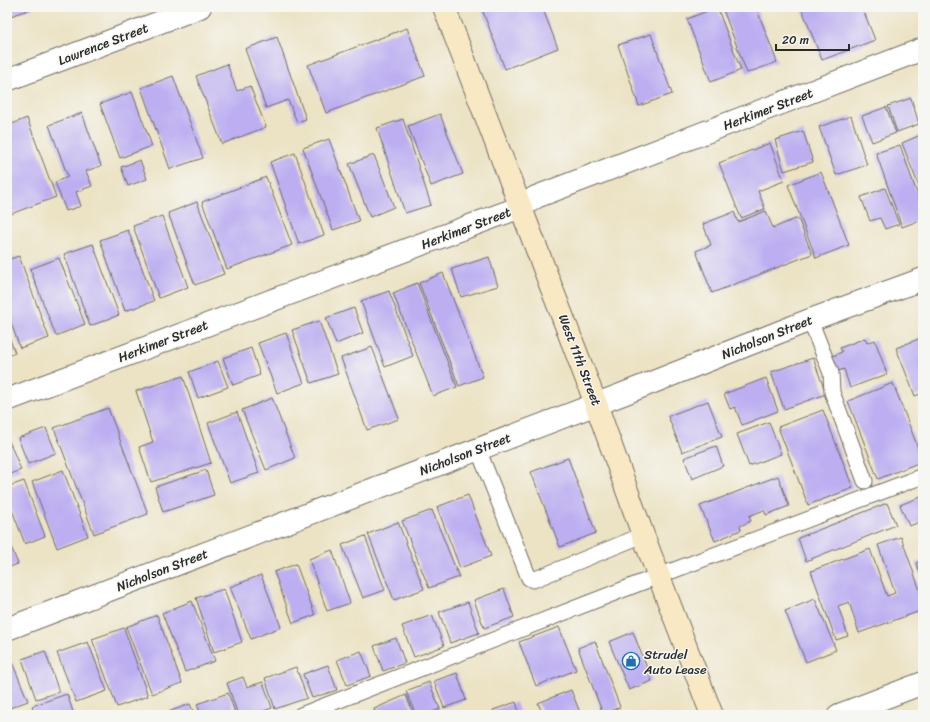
<svg xmlns="http://www.w3.org/2000/svg" width="930" height="722" font-family="Sriracha,sans-serif">
<rect width="100%" height="100%" fill="#f6f6f2"/>
<filter id="ink" filterUnits="userSpaceOnUse"><feTurbulence type="fractalNoise" baseFrequency=".025" numOctaves="2"/><feDisplacementMap in="SourceGraphic" scale="8" xChannelSelector="R" yChannelSelector="G"/><feConvolveMatrix kernelMatrix="1 2 1 2 8 2 1 2 1" color-interpolation-filters="sRGB"/></filter>
<filter id="wash" filterUnits="userSpaceOnUse"><feTurbulence type="fractalNoise" baseFrequency=".012" numOctaves="4" result="noise"/><feDisplacementMap in="SourceGraphic" scale="16" xChannelSelector="R" yChannelSelector="G"/><feGaussianBlur stdDeviation="0.9" result="paint"/><feColorMatrix in="noise" values="0 0 0 0 0 0 0 0 0 0 0 0 0 0 0 0 0 1.4 0 .05"/><feComposite in="paint" operator="in"/></filter>
<g filter="url(#wash)">
<rect width="100%" height="100%" fill="#ece3c5"/>
<g id="blocks">
<path fill="#bcaef1" d="M 8,7 L 36,7 L 11,16 Z
M 481,7 L 542,7 L 558,48 L 505,69 Z
M 717,7 L 741,70 L 711,82 L 687,19 Z
M 722,7 L 756,7 L 777,62 L 747,73 Z
M 801,7 L 862,7 L 875,40 L 822,60 Z
M 407,28 L 425,76 L 326,113 L 308,65 Z
M 651,34 L 672,94 L 639,106 L 618,45 Z
M 277,37 L 306,119 L 297,122 L 288,100 L 266,108 L 245,49 Z
M 227,64 L 237,91 L 250,86 L 266,127 L 222,144 L 196,76 Z
M 173,76 L 203,158 L 170,169 L 141,88 Z
M 132,92 L 152,146 L 120,158 L 100,104 Z
M 911,98 L 919,124 L 897,132 L 888,106 Z
M 886,107 L 896,133 L 872,142 L 862,116 Z
M 82,113 L 101,166 L 86,171 L 92,186 L 76,192 L 81,206 L 66,211 L 55,182 L 68,177 L 49,125 Z
M 440,114 L 463,174 L 431,186 L 408,126 Z
M 851,116 L 867,165 L 836,175 L 819,127 Z
M 27,118 L 56,197 L 8,215 L 7,212 L 7,126 Z
M 403,119 L 431,205 L 405,213 L 377,128 Z
M 803,131 L 813,162 L 784,171 L 775,140 Z
M 923,134 L 923,197 L 902,143 Z
M 329,139 L 359,221 L 333,230 L 303,148 Z
M 770,143 L 784,181 L 758,191 L 765,209 L 741,218 L 719,163 Z
M 900,145 L 923,210 L 923,219 L 902,227 L 876,153 Z
M 295,153 L 324,235 L 299,244 L 270,162 Z
M 374,155 L 394,207 L 370,217 L 349,164 Z
M 140,160 L 147,179 L 128,186 L 121,167 Z
M 821,172 L 849,245 L 816,258 L 788,185 Z
M 266,177 L 292,245 L 227,269 L 202,202 Z
M 885,188 L 899,224 L 885,229 L 880,218 L 870,221 L 861,197 Z
M 197,202 L 224,274 L 195,285 L 168,213 Z
M 766,211 L 773,228 L 798,218 L 812,254 L 712,293 L 696,251 L 711,245 L 703,224 L 734,212 L 738,222 Z
M 162,216 L 188,287 L 159,298 L 133,226 Z
M 128,230 L 154,301 L 125,311 L 100,240 Z
M 93,244 L 119,315 L 90,326 L 64,254 Z
M 19,256 L 49,338 L 20,348 L 7,312 L 7,260 Z
M 489,257 L 498,286 L 461,297 L 452,269 Z
M 59,258 L 85,324 L 56,336 L 30,269 Z
M 443,273 L 483,377 L 459,386 L 419,283 Z
M 417,283 L 457,387 L 433,396 L 393,293 Z
M 389,291 L 413,356 L 385,367 L 361,301 Z
M 354,308 L 363,333 L 336,344 L 326,318 Z
M 319,321 L 338,374 L 311,383 L 292,330 Z
M 7,331 L 15,353 L 7,356 Z
M 286,333 L 304,383 L 277,393 L 258,343 Z
M 865,338 L 867,343 L 875,340 L 887,374 L 850,388 L 844,369 L 838,371 L 833,356 L 842,352 L 840,348 Z
M 921,338 L 923,343 L 923,393 L 915,396 L 896,348 Z
M 372,347 L 399,419 L 367,430 L 341,358 Z
M 251,348 L 260,375 L 233,385 L 223,358 Z
M 813,358 L 826,394 L 784,409 L 771,372 Z
M 218,361 L 228,387 L 198,398 L 189,372 Z
M 183,376 L 211,463 L 151,482 L 139,447 L 153,442 L 136,391 Z
M 766,378 L 778,411 L 742,425 L 735,407 L 730,409 L 724,394 Z
M 893,383 L 923,461 L 878,479 L 848,401 Z
M 272,398 L 295,458 L 266,470 L 242,410 Z
M 708,401 L 722,437 L 682,452 L 668,416 Z
M 108,408 L 148,514 L 94,534 L 54,428 Z
M 823,410 L 853,488 L 808,505 L 778,427 Z
M 237,412 L 259,473 L 230,483 L 208,423 Z
M 769,422 L 781,454 L 749,466 L 737,434 Z
M 46,428 L 56,453 L 28,464 L 18,438 Z
M 7,436 L 21,470 L 7,475 Z
M 716,446 L 723,466 L 692,479 L 684,458 Z
M 568,458 L 596,533 L 560,547 L 531,472 Z
M 63,470 L 88,536 L 57,548 L 32,482 Z
M 206,470 L 214,495 L 163,512 L 155,487 Z
M 778,476 L 789,506 L 766,515 L 764,510 L 749,516 L 751,521 L 740,526 L 741,530 L 715,541 L 700,506 Z
M 24,481 L 45,536 L 25,544 L 7,497 L 7,487 Z
M 468,495 L 491,556 L 460,568 L 437,507 Z
M 923,496 L 923,521 L 909,526 L 900,505 Z
M 887,503 L 896,525 L 806,561 L 798,538 Z
M 432,510 L 459,577 L 429,588 L 402,521 Z
M 398,522 L 424,589 L 394,600 L 368,534 Z
M 365,536 L 385,590 L 363,598 L 342,545 Z
M 7,537 L 18,564 L 7,568 Z
M 901,537 L 923,599 L 923,610 L 859,633 L 849,602 L 838,606 L 848,636 L 836,640 L 811,571 L 870,549 L 887,596 L 895,593 L 878,545 Z
M 332,550 L 350,603 L 327,611 L 309,559 Z
M 923,560 L 923,581 L 916,563 Z
M 296,564 L 315,615 L 293,623 L 274,572 Z
M 261,575 L 281,627 L 251,639 L 230,587 Z
M 224,589 L 242,642 L 214,652 L 196,598 Z
M 504,589 L 514,617 L 484,628 L 474,600 Z
M 815,599 L 836,650 L 806,662 L 785,611 Z
M 192,601 L 215,661 L 185,672 L 162,613 Z
M 468,602 L 479,633 L 450,643 L 439,612 Z
M 157,615 L 182,683 L 152,694 L 126,627 Z
M 432,615 L 444,646 L 414,657 L 402,626 Z
M 559,627 L 576,670 L 536,686 L 519,642 Z
M 124,628 L 148,696 L 117,707 L 92,639 Z
M 633,632 L 652,681 L 629,690 L 609,642 Z
M 396,638 L 405,663 L 383,671 L 374,646 Z
M 595,641 L 620,707 L 603,714 L 578,648 Z
M 88,642 L 107,691 L 76,702 L 57,653 Z
M 45,651 L 59,692 L 36,699 L 22,659 Z
M 361,651 L 371,676 L 347,685 L 337,660 Z
M 12,662 L 28,701 L 7,709 L 7,664 Z
M 328,665 L 337,690 L 312,698 L 303,674 Z
M 296,667 L 307,698 L 275,709 L 265,678 Z
M 457,673 L 466,700 L 444,708 L 434,681 Z
M 243,677 L 247,687 L 263,682 L 272,708 L 252,715 L 238,715 L 227,683 Z
M 429,682 L 440,709 L 425,715 L 416,715 L 406,691 Z
M 571,690 L 581,715 L 543,715 L 538,703 Z
M 228,693 L 236,715 L 201,715 L 197,704 Z
M 67,694 L 74,715 L 35,715 L 32,706 Z
M 406,695 L 414,715 L 376,715 L 374,709 Z
M 516,702 L 520,715 L 495,715 L 493,710 Z
M 190,704 L 195,715 L 160,715 Z"/>
</g>
</g>
<g filter="url(#ink)">
<use href="#blocks" fill-opacity="0" stroke="#6f6b61" stroke-width="1"/>
<g fill="none" stroke-linecap="round" stroke-linejoin="round">
<defs>
<path id="service" d="M 810,320 L 831,373 L 832,392 L 865,481
M 478,449 L 529,578 L 533,580 L 643,535
M 301,715 L 640,583 L 923,476"/>
<path id="minor" d="M 7,80 L 200,7
M 7,400 L 499,215 L 521,207 L 536,197 L 923,49
M 7,629 L 623,394 L 810,320 L 923,279
M 839,715 L 923,683"/>
<path id="secondary" d="M 444,7 L 596,404 L 643,535 L 712,715"/>
</defs>
<use href="#service" stroke="#6f6b61" stroke-width="17"/>
<use href="#minor" stroke="#6f6b61" stroke-width="24"/>
<use href="#secondary" stroke="#6f6b61" stroke-width="24"/>
<use href="#service" stroke="#fff" stroke-width="15"/>
<use href="#minor" stroke="#fff" stroke-width="22"/>
<use href="#secondary" stroke="#f8e8c3" stroke-width="22"/>
</g>
</g>
<defs>
<symbol id="shop-ring" viewBox="-11 -11 22 22"><circle r="9.5" fill="#f6f6f2" stroke="#1f6fb2" stroke-width="1.5"/><path d="M-5-2.5h2.3a2.7 3.5 0 0 1 5.4 0H5L5.5 6h-11ZM-1.5-2.5h3a1.5 2.3 0 0 0-3 0Z" fill="#1f6fb2"/></symbol>
</defs>
<g fill-rule="evenodd">
<use href="#shop-ring" x="621" y="651" width="20" height="20"/>
</g>
<g text-anchor="middle" dominant-baseline="central" stroke-width="3" stroke-linejoin="round" paint-order="stroke">
<g font-size="13" fill="#2b2b2b" stroke="#f6f6f2">
<text transform="translate(103 44) rotate(-21)">Lawrence Street</text>
<text transform="translate(768 109) rotate(-21)">Herkimer Street</text>
<text transform="translate(466 228) rotate(-21)">Herkimer Street</text>
<text transform="translate(767 337) rotate(-22)">Nicholson Street</text>
<text transform="translate(163 341) rotate(-21)">Herkimer Street</text>
<text transform="translate(580 360) rotate(69)">West 11th Street</text>
<text transform="translate(465 454) rotate(-21)">Nicholson Street</text>
<text transform="translate(162 570) rotate(-21)">Nicholson Street</text>
</g>
<g font-size="13" fill="#2b2b2b" stroke="#f6f6f2" text-anchor="start">
<text x="644" y="654">Strudel<tspan x="644" dy="15">Auto Lease</tspan></text>
</g>
</g>
<rect width="930" height="722" fill="none" stroke="#f6f6f2" stroke-width="24"/>
<path d="M776 44v6h73v-6" fill="none" stroke="#2b2b2b" stroke-width="2"/>
<text x="782" y="44" font-size="12" fill="#2b2b2b" stroke="#f6f6f2" stroke-width="3" paint-order="stroke">20 m</text>
</svg>
